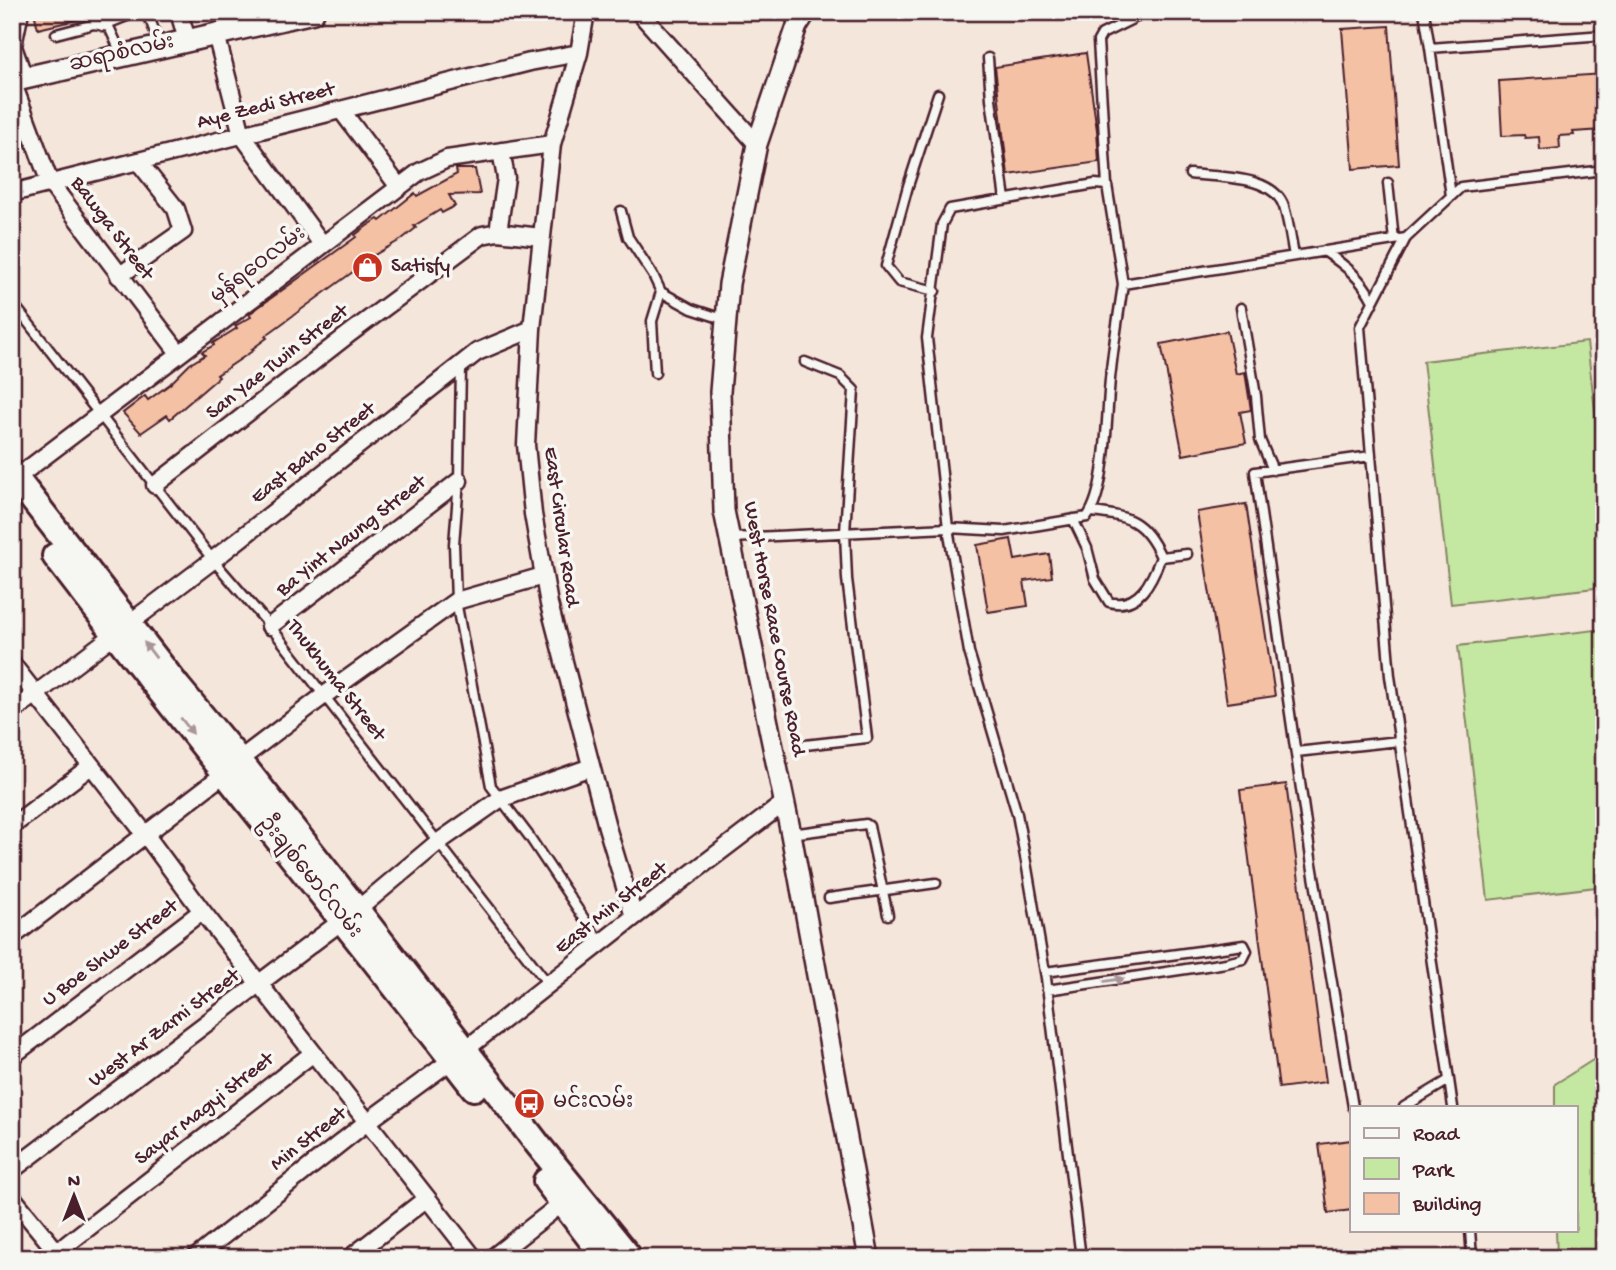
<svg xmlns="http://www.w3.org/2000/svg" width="1616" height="1270" font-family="'Gochi Hand','Noto Sans Myanmar',sans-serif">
<rect width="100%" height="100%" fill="#f5e6db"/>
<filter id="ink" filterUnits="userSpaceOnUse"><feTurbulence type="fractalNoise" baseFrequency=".0143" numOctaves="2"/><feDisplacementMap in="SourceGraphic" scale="14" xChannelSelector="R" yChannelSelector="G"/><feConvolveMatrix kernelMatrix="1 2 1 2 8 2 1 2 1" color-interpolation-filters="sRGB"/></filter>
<g filter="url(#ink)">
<path fill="#c4e8a2" stroke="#878466" stroke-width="2" d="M 1587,342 L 1604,488 L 1604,587 L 1451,604 L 1423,361 Z
M 1604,629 L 1604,886 L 1488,900 L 1458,646 Z
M 1604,1053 L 1604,1258 L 1557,1258 L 1556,1230 L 1576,1230 L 1576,1107 L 1555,1107 L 1555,1084 Z"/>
<path fill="#f4c1a5" stroke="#4a1f2b" stroke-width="2" d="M 34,12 L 89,12 L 89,17 L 38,29 Z
M 1389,26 L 1399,165 L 1353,169 L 1342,29 Z
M 1086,53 L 1097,130 L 1099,162 L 1008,175 L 995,67 Z
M 1604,74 L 1604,130 L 1573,132 L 1574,135 L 1559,136 L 1560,148 L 1540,150 L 1539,137 L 1525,138 L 1524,135 L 1502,136 L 1499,81 Z
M 456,169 L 475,169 L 480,194 L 449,195 L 455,206 L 442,213 L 440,210 L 414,226 L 416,228 L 402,239 L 359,264 L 361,266 L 265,336 L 267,338 L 252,349 L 254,350 L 217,375 L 219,377 L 170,419 L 167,415 L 141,433 L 123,413 L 145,396 L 148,400 L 170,384 L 190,364 L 205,355 L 202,352 L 214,345 L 213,343 L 237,328 L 235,326 L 251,317 L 249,314 L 356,237 L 355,235 L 367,226 L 378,219 L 380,221 L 415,193 L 417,196 L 457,174 Z
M 1227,331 L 1236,374 L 1245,372 L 1249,397 L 1251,410 L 1240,412 L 1246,443 L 1183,455 L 1161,344 Z
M 1246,504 L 1275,696 L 1227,703 L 1197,512 Z
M 1011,539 L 1015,560 L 1049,554 L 1052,577 L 1024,581 L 1028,606 L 988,612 L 977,545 Z
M 1286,784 L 1326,1082 L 1279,1088 L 1240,790 Z
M 1352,1140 L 1352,1210 L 1328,1213 L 1319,1144 Z"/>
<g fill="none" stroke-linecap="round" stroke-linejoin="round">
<defs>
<path id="service" d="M 24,12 L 17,46 L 28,77
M 785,12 L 797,26
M 1424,12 L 1430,48
M 102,26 L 132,14 L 144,13 L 151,22 L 160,46
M 56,34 L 94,24 L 109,27 L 122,55
M 988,58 L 991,99 L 1005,199
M 1190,174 C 1218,178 1273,174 1284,207 C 1289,223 1291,240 1294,256
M 1388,183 L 1394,240
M 1107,185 L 1098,41 L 1102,34 L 1147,12
M 1451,196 L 1430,48 L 1604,35
M 621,211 L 628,237 L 653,275 L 661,292 L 692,309 L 726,320
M 1324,251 C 1345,265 1362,279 1373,301
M 935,291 L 899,282 L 886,266 L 908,186 L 938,94
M 12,302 L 213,560 L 270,626 L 549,985
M 1241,308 L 1256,396 L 1260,440 L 1273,470
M 461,366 L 459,481 L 454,544 L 456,601 L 491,786 L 529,836 L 601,944
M 655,373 L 652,321 L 661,292
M 1073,519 L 1087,548 L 1095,579 L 1109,602 C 1139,610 1152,580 1161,557 C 1144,520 1129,516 1091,512
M 731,538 L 948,528 L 1004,531 L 1087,517 C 1108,490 1106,407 1111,370 C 1114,341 1119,313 1123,284
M 1161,557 L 1187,554
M 805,745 L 867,738 L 847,579 L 845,532 L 854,390 L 840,376 L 805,362
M 1296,752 L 1399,741
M 791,834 L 866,824 L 869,826 L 888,915
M 829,898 L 936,883
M 1045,972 L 1244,945 L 1247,951 L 1243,959 L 1226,963 L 1047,990
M 1353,1107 L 1311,858 L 1255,472 L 1371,456
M 1404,1107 L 1449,1080
M 1453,1107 L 1390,676 L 1360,327 L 1406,238 L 1461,187 L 1604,170
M 1470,1230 L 1472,1258
M 1081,1258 L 1046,978 L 1026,862 L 1017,814 L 969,652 L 948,528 L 927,338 L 942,224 L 950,209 L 1095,184 L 1107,185 L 1123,284 L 1406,238"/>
<path id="minor" d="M 179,12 L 187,40
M 586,12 L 579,53 L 552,144 L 532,329 L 526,445 L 533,514 L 549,604 L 607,827 L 634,917
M 639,12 L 757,144
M 216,34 L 242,135 L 322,244
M 12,81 L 50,183 L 179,353
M 341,110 L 399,187
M 12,193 L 530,62 L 579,53
M 498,232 L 506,178 L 501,151
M 119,276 L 183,231 L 176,209 L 138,161
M 16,478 L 419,172 L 447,159 L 552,144
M 155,485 L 349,334 L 482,235 L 498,232 L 541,237
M 270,626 L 459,481
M 12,664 L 145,834 L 202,911 L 474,1258
M 12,712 L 213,560 L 477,352 L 532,329
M 239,760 L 322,697 L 456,601 L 543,576
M 12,826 L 91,766
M 357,910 L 437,843 L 500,799 L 591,767
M 12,937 L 224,774
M 466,1049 L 634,917 L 784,803
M 12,1056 L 202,911
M 12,1170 L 343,920
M 12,1197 L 62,1258
M 57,1252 L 312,1054
M 195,1258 L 367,1122 L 452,1060
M 350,1258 L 427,1198
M 492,1258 L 570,1197"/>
<path id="tertiary" d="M 806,12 L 797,26 L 757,144 L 729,284 L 720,392 L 724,511 L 791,834 L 869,1258"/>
<path id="secondary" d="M 12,81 L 313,12"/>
<path id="primary" d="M 12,473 L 178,687 L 239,760 L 357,910 L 539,1146 L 630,1258
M 55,556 C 192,736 336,909 474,1088
M 546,1181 L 605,1258"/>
</defs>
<use href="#service" stroke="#4a1f2b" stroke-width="13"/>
<use href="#minor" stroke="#4a1f2b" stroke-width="21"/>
<use href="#tertiary" stroke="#4a1f2b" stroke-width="24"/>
<use href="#secondary" stroke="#4a1f2b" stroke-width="26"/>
<use href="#primary" stroke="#4a1f2b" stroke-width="30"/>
<use href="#service" stroke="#f6f6f2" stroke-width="8"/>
<use href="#minor" stroke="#f6f6f2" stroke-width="16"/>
<use href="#tertiary" stroke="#f6f6f2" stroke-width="19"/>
<use href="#secondary" stroke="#f6f6f2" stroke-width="21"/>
<use href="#primary" stroke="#f6f6f2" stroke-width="24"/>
</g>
<defs><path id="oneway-solid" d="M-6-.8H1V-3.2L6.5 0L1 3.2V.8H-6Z" transform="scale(1.75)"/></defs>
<g fill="#a99598">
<use href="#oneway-solid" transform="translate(150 650) rotate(-127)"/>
<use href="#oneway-solid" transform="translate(187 726) rotate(52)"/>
<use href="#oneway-solid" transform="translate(1114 980) rotate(-9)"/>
</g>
</g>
<defs>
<symbol id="shop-disc" viewBox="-11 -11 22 22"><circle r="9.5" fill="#c8321e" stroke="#f6f6f2"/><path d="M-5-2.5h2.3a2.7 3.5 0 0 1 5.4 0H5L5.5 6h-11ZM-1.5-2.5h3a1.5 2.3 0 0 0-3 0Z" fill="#fff"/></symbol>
<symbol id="bus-disc" viewBox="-11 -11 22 22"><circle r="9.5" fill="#c8321e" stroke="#f6f6f2"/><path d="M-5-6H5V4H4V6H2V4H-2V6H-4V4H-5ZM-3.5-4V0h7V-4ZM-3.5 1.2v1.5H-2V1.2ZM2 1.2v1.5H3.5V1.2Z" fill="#fff"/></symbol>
</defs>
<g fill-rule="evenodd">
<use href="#shop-disc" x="350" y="250" width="35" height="35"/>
<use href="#bus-disc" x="512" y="1086" width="35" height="35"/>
</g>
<g text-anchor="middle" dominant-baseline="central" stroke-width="7" stroke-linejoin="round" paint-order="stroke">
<g font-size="21" fill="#4a1f2b" stroke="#f6f6f2">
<text transform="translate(122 55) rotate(-13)">ဆရာစံလမ်း</text>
<text transform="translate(266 107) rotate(-14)">Aye Zedi Street</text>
<text transform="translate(111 229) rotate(53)">Bawga Street</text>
<text transform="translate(259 266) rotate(-37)">မှန်ရဝေလမ်း</text>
<text transform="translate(278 363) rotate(-38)">San Yae Twin Street</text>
<text transform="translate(314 454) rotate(-38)">East Baho Street</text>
<text transform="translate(560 527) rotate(82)">East Circular Road</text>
<text transform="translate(352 537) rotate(-38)">Ba Yint Naung Street</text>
<text transform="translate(773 629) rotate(79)">West Horse Race Course Road</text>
<text transform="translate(335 681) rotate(52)">Thukhuma Street</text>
<text transform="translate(309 878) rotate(51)">ဦးချစ်မောင်လမ်း</text>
<text transform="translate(612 909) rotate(-38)">East Min Street</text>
<text transform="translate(111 954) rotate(-37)">U Boe Shwe Street</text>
<text transform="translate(165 1029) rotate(-37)">West Ar Zarni Street</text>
<text transform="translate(205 1110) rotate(-38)">Sayar Magyi Street</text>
<text transform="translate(309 1140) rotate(-38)">Min Street</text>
</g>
<g font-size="21" fill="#4a1f2b" stroke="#f6f6f2" text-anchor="start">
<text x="391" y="267">Satisfy</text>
<text x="553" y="1103">မင်းလမ်း</text>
</g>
</g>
<rect width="1616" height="1270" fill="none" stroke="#f6f6f2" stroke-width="42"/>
<rect x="21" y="21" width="1574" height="1228" fill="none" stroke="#4a1f2b" stroke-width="2.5" filter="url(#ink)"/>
<rect x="1350" y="1106" width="228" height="126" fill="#f6f6f2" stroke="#b1a0a2" stroke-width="2"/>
<rect x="1364" y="1128" width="35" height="10" fill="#f6f6f2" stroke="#b1a0a2" stroke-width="2"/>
<text x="1413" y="1140" font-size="21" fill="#4a1f2b">Road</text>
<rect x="1364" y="1158" width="35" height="21" fill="#c4e8a2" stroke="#b1a0a2" stroke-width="2"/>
<text x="1413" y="1176" font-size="21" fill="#4a1f2b">Park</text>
<rect x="1364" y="1193" width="35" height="21" fill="#f4c1a5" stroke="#b1a0a2" stroke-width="2"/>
<text x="1413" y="1210" font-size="21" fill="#4a1f2b">Building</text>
<g transform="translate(74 1196)" stroke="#f6f6f2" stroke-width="5" paint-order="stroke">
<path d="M0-5L12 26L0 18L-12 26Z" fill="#4a1f2b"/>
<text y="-10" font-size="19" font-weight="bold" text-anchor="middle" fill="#4a1f2b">N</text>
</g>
</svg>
